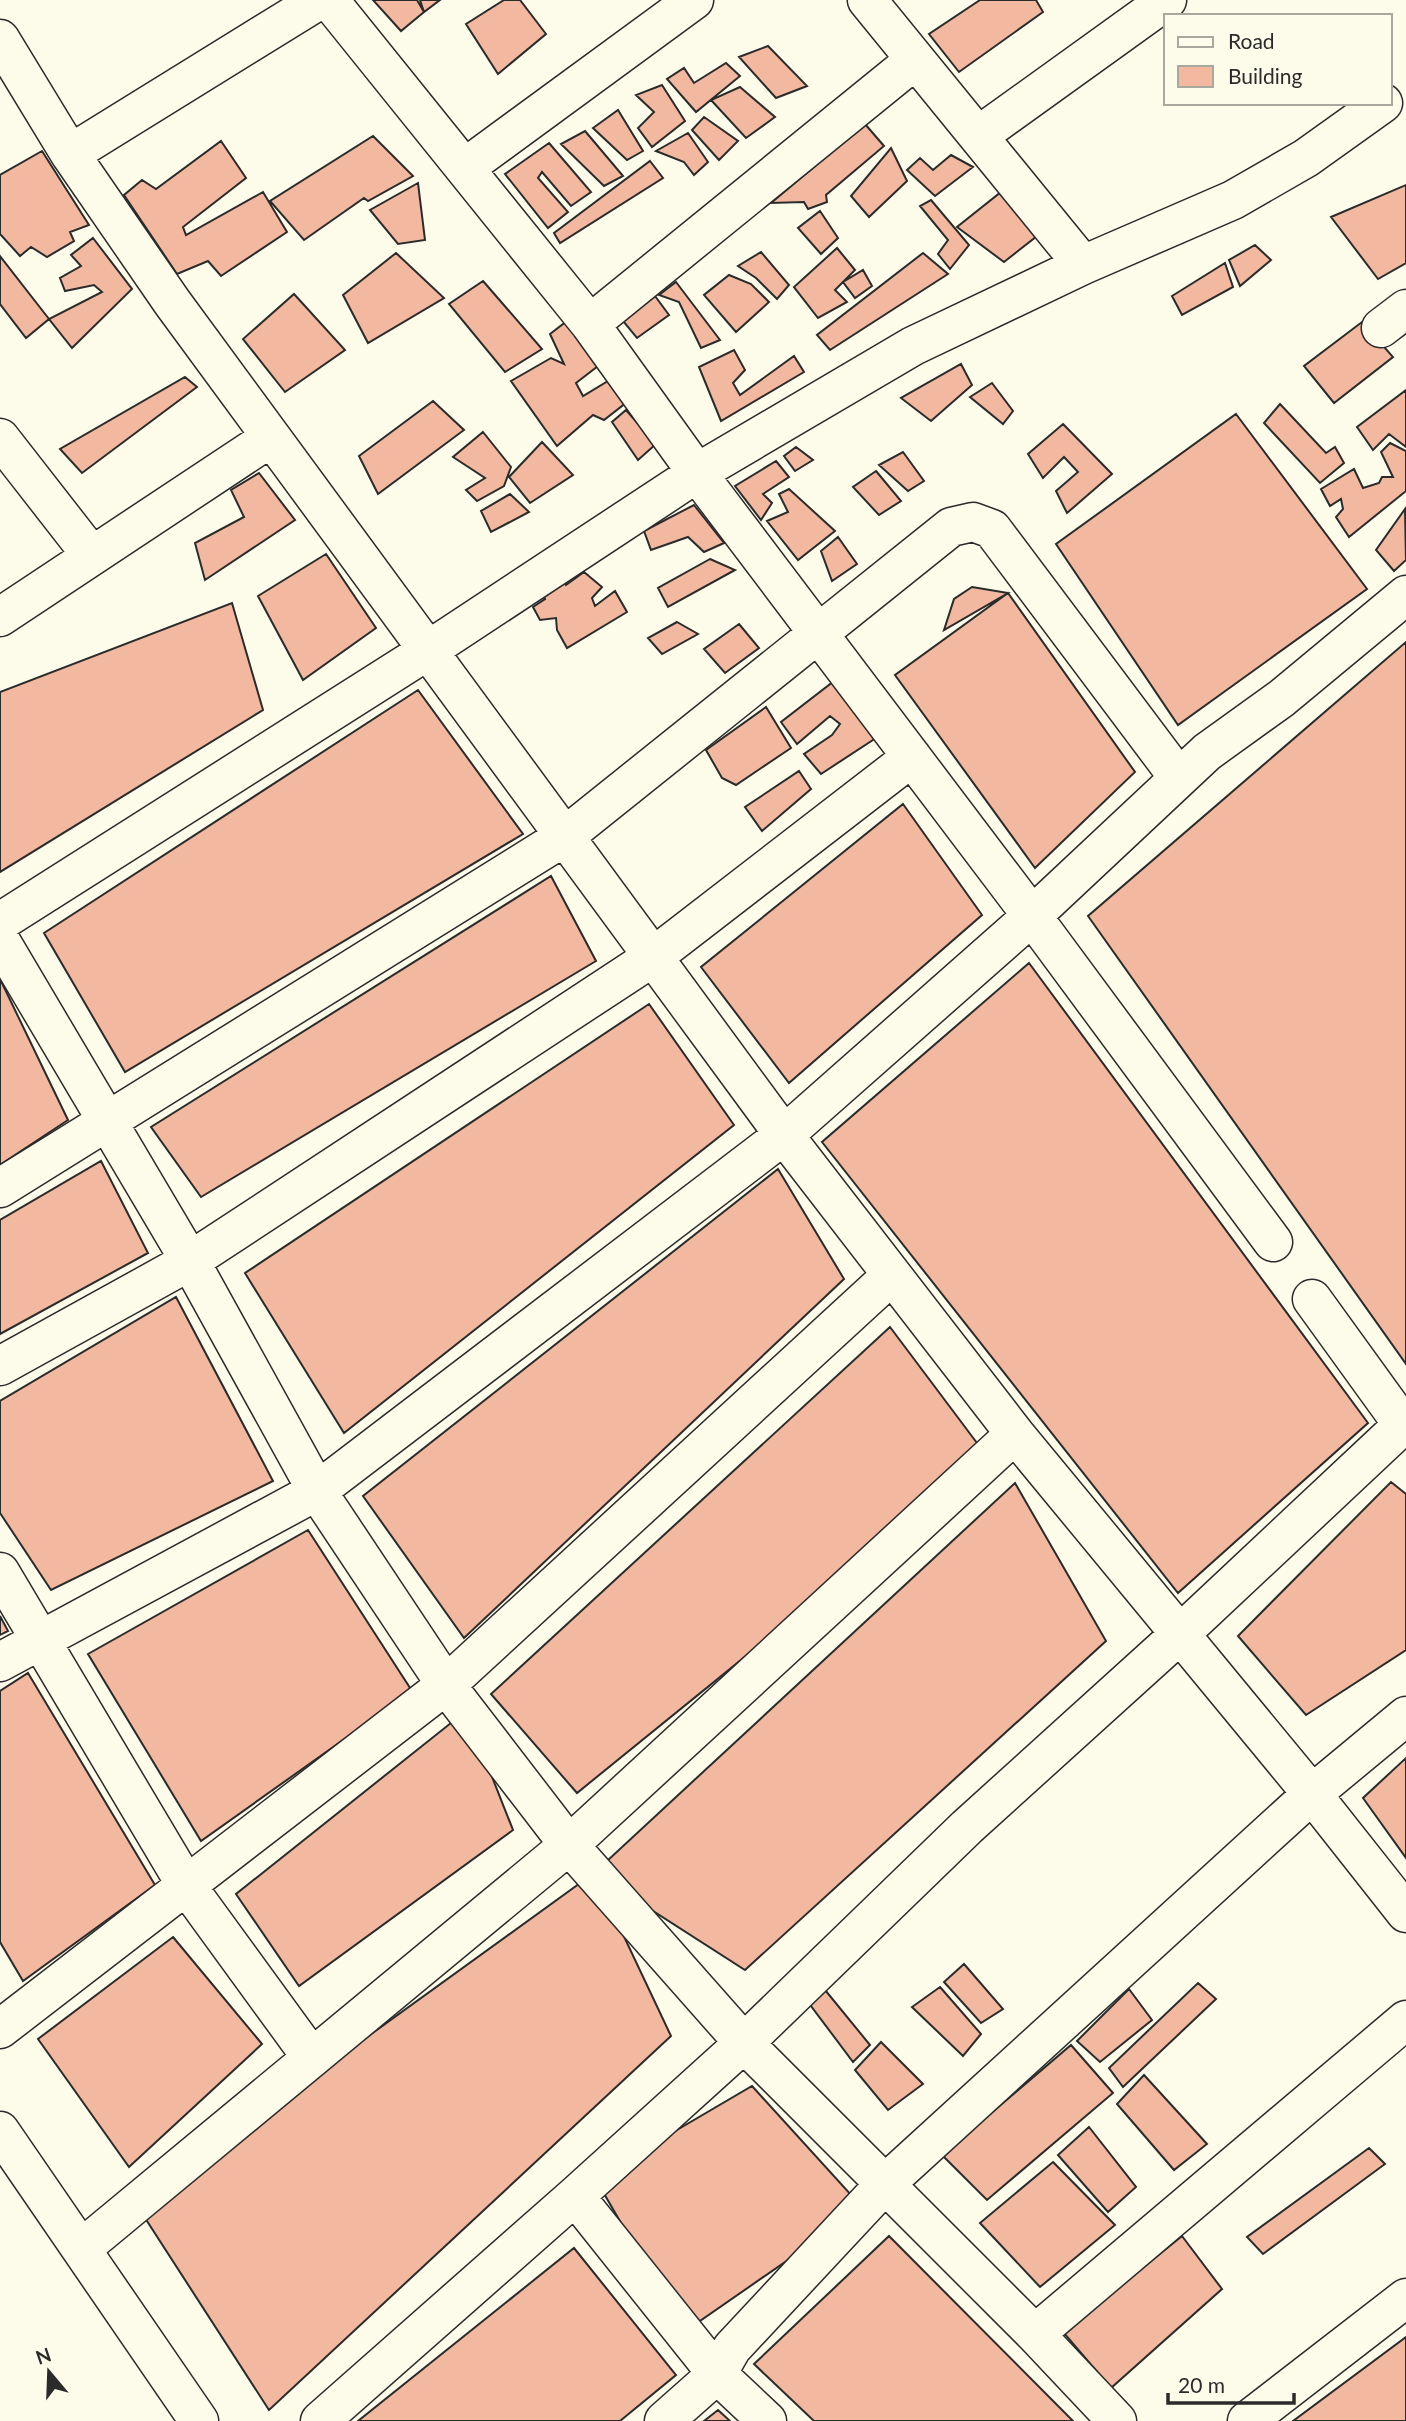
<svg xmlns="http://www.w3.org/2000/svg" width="1406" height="2421" font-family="Lato,sans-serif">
<rect width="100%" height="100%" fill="#fdfbea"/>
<path fill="#f2b8a0" stroke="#2b2b2b" stroke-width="2" d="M 373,0 L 417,0 L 424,12 L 401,31 Z
M 420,0 L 440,0 L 424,12 Z
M 504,0 L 520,0 L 546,34 L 498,74 L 466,24 Z
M 980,0 L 1036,0 L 1043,12 L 959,72 L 929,34 Z
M 768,46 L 807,86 L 776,98 L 739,57 Z
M 726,63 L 740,76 L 696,112 L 667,79 L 684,68 L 694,83 Z
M 662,85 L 685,121 L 652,147 L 638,128 L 654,112 L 636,95 Z
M 740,87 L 775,117 L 746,138 L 711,100 Z
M 618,110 L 643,151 L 627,160 L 593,128 Z
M 704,117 L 738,141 L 719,160 L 692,130 Z
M 865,124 L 884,146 L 826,195 L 827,202 L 808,209 L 804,202 L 771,203 Z
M 585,131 L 623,176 L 604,186 L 561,144 Z
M 688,133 L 708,162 L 694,175 L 684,162 L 656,151 Z
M 373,136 L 413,176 L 368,201 L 364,198 L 304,240 L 270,201 Z
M 221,141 L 246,178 L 183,227 L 186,235 L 263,192 L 287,232 L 221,276 L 208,261 L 177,274 L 124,195 L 142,180 L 156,189 Z
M 549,143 L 591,192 L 571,206 L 542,172 L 538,178 L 568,212 L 548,228 L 505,174 Z
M 891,148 L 907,181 L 869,217 L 851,196 Z
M 42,151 L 89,225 L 70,232 L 74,241 L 47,257 L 31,247 L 20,256 L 0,234 L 0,175 Z
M 951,155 L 973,167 L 935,196 L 907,170 L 920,158 L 933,170 Z
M 650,161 L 663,178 L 560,243 L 554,233 Z
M 418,183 L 425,240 L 398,244 L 370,210 Z
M 1406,185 L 1406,263 L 1378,279 L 1331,217 Z
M 1001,192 L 1037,236 L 1004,262 L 957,227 Z
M 931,200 L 969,245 L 950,269 L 938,254 L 948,240 L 920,206 Z
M 820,211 L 838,238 L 821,254 L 798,228 Z
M 93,238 L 132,289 L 72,348 L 49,319 L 102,292 L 94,285 L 65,291 L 60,278 L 81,266 L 71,255 Z
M 1255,245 L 1271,260 L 1240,286 L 1229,260 Z
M 837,248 L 855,270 L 835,290 L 847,302 L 818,318 L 794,287 Z
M 761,252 L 789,285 L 777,299 L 756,278 L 738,266 Z
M 396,253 L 444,298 L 368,343 L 343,295 Z
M 923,253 L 948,274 L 830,350 L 817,335 Z
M 0,256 L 49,319 L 26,338 L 0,304 Z
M 1225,263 L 1233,287 L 1182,315 L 1172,296 Z
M 863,270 L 872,286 L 855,298 L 843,282 Z
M 729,275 L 751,284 L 769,302 L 736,332 L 704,295 Z
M 483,281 L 542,349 L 505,372 L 449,304 Z
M 676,282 L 720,340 L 701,348 L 679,302 L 659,295 Z
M 294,294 L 345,350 L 285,392 L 243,339 Z
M 655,296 L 669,315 L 637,338 L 623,321 Z
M 567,321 L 598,366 L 576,383 L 583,396 L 608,381 L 627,402 L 604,420 L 593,415 L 557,446 L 511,381 L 551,358 L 564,364 L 550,334 Z
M 1362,322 L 1393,357 L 1334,403 L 1304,366 Z
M 734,350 L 745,370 L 733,383 L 740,395 L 794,356 L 804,372 L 721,421 L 699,367 Z
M 961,364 L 972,385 L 931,421 L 901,398 Z
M 185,377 L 197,387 L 82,473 L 60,449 Z
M 992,383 L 1013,411 L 1003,424 L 970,397 Z
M 1406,390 L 1406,447 L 1389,434 L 1373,450 L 1357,427 Z
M 433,401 L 464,430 L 378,494 L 359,456 Z
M 1280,404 L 1326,453 L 1335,447 L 1344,463 L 1320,483 L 1264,423 Z
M 626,410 L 656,444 L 638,460 L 612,422 Z
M 1236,414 L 1367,589 L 1178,725 L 1056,544 Z
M 1063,424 L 1112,474 L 1067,513 L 1056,491 L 1078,472 L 1064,457 L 1043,478 L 1028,454 Z
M 483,432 L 511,467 L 504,486 L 477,501 L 466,490 L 485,478 L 453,457 Z
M 542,442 L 573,475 L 530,503 L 509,477 Z
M 1390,443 L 1406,451 L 1406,491 L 1349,537 L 1336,517 L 1343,509 L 1341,499 L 1330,506 L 1321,489 L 1354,469 L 1363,488 L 1379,483 L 1382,477 L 1393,477 L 1381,452 Z
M 796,447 L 813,460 L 795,471 L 784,456 Z
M 903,452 L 924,481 L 908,491 L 879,465 Z
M 776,461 L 789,477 L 763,494 L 772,503 L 761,520 L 735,486 Z
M 876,471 L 901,501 L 879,515 L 853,487 Z
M 259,473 L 295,520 L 205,580 L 195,543 L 244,517 L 231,490 Z
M 789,489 L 835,531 L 798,560 L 767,521 L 788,512 L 779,494 Z
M 510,494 L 529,512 L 491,532 L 481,511 Z
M 694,505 L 724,543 L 704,552 L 688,537 L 651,550 L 644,531 Z
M 1405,509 L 1406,560 L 1394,571 L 1376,550 Z
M 838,537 L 857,564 L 832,581 L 821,551 Z
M 326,554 L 376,628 L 303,680 L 258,596 Z
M 710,559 L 735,570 L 668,607 L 658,588 Z
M 584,572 L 602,587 L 592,598 L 595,606 L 615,591 L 627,612 L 567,648 L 557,630 L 556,618 L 540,620 L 533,607 L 545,599 L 539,582 L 562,574 L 566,585 Z
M 972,587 L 1008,593 L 944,630 L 954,599 Z
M 1008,593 L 1135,772 L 1035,868 L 895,675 Z
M 232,603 L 263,710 L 0,872 L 0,692 Z
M 677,622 L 698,634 L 662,654 L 648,638 Z
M 739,624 L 759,648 L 725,673 L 704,649 Z
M 1406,642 L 1406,1364 L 1088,916 Z
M 838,678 L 879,736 L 821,774 L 804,754 L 832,735 L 840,724 L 830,716 L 797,744 L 781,722 Z
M 418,690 L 523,834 L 125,1072 L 44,933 Z
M 766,707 L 791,748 L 736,785 L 722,778 L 706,750 Z
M 799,771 L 811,789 L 762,831 L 745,807 Z
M 903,804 L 982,915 L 789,1083 L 701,967 Z
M 551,876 L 596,961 L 201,1197 L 151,1127 Z
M 1029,963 L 1368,1423 L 1178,1593 L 822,1142 Z
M 0,979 L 68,1120 L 0,1165 Z
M 649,1004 L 734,1125 L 344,1433 L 245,1273 Z
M 101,1161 L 148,1253 L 0,1334 L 0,1220 Z
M 778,1169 L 844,1279 L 464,1638 L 363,1496 Z
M 176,1297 L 273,1481 L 51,1590 L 0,1513 L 0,1401 Z
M 890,1327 L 989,1459 L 577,1793 L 491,1694 Z
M 1391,1482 L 1406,1494 L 1406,1650 L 1306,1715 L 1238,1636 Z
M 1015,1483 L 1106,1641 L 745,1970 L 594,1873 Z
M 308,1530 L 412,1691 L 201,1841 L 88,1654 Z
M 0,1616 L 8,1631 L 0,1635 Z
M 28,1673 L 155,1885 L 23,1981 L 0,1942 L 0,1691 Z
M 466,1711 L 513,1830 L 299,1986 L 236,1894 Z
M 1406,1758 L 1406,1858 L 1363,1798 Z
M 594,1873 L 671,2036 L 269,2410 L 136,2204 Z
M 173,1937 L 262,2044 L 129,2167 L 38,2039 Z
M 964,1964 L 1003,2009 L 981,2023 L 944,1982 Z
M 1198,1983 L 1216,1999 L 1123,2087 L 1109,2068 Z
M 821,1985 L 870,2045 L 853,2062 L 808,2002 Z
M 940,1987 L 981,2034 L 963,2056 L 912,2007 Z
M 1129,1989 L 1152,2020 L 1100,2062 L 1077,2041 Z
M 881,2042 L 923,2084 L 888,2110 L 855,2070 Z
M 1071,2045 L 1113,2093 L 987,2200 L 942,2155 Z
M 1144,2075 L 1207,2144 L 1174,2170 L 1117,2104 Z
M 752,2086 L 863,2208 L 684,2332 L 595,2178 Z
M 1089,2127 L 1136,2187 L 1108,2212 L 1058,2155 Z
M 1369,2148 L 1385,2164 L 1263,2254 L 1247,2237 Z
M 1053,2162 L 1115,2225 L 1040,2287 L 980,2223 Z
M 889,2236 L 1073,2421 L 814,2421 L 754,2364 Z
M 1182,2236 L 1222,2289 L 1111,2388 L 1063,2332 Z
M 574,2248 L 676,2375 L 620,2421 L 358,2421 Z
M 1406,2337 L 1406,2421 L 1293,2421 Z
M 718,2410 L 730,2421 L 704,2421 Z"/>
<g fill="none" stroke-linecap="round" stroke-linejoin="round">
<defs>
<path id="minor" d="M 329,0 L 590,324 L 697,473 L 1032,916 L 1273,1242
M 867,0 L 1083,265
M 0,39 L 70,154 L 172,302 L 784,1135 L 1015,1434 L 1312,1794 L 1406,1913
M 978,136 L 1167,0
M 70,154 L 319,0
M 466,167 L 694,0
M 590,324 L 915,60
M 1381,328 L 1406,309
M 0,438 L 92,556
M 0,617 L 270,438
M 0,922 L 427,651 L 697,473 L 913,346 L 1083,265 L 1233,200 L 1306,158 L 1383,103
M 0,940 L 190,1261 L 317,1491 L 446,1685 L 569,1845 L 744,2043 L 1035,2334 L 1117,2421
M 0,1188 L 564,837 L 951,527 L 973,522 L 992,529 L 1179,778
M 1312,1299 L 1406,1429
M 0,1366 L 190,1261 L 653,957 L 912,757
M 0,1572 L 186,1885 L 312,2058
M 0,1662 L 317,1491 L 784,1135 L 1032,916 L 1207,752 L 1282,698 L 1406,595
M 0,2029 L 446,1685 L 892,1275
M 0,2131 L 199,2421
M 575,2196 L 717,2374 L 767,2421
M 81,2249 L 569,1845 L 1015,1434
M 1035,2334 L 1406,2020
M 320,2421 L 575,2196 L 744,2043 L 967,1827 L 1179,1635 L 1406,1422
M 664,2421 L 717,2374 L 732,2348 L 885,2184 L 1312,1794 L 1406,1716
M 1247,2421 L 1406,2298"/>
</defs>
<use href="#minor" stroke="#2b2b2b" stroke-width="41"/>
<use href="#minor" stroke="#fdfbea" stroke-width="38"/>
</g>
<rect x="1164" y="14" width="228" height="91" fill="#fdfbea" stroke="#a9a89e" stroke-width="2"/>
<rect x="1178" y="37" width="35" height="10" fill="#fdfbea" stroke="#a9a89e" stroke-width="2"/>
<text x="1228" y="49" font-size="21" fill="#2b2b2b">Road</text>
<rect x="1178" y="66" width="35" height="21" fill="#f2b8a0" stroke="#a9a89e" stroke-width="2"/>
<text x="1228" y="84" font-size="21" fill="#2b2b2b">Building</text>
<g transform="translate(49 2372) rotate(341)" stroke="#fdfbea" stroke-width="5" paint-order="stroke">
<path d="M0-5L12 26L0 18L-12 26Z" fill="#2b2b2b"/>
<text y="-10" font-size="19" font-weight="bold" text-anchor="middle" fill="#2b2b2b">N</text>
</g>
<path d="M1168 2393v10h126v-10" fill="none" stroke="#2b2b2b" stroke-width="3.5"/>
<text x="1178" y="2393" font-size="21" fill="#2b2b2b" stroke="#fdfbea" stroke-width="5" paint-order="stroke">20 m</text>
</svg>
